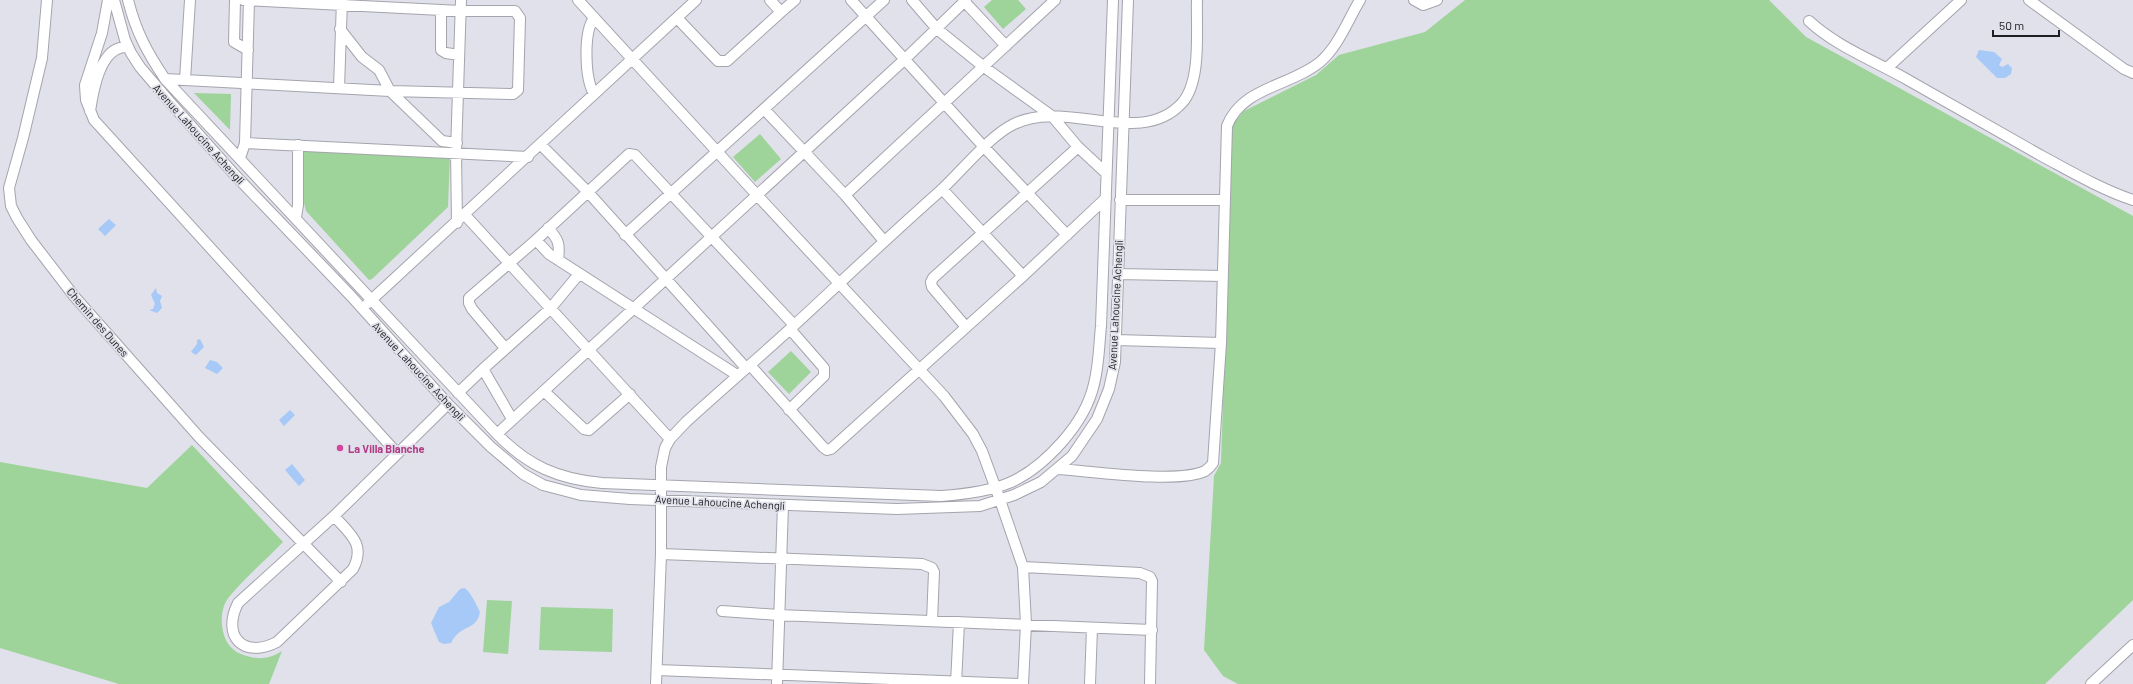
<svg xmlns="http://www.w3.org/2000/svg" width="2133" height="684" font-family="Barlow,sans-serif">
<rect width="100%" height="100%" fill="#e0e1ea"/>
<path fill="#9ed39a" d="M 992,0 L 1018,0 L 1026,9 L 1003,29 L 984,7 Z
M 1465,0 L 1769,0 L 1806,37 L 2133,216 L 2133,600 L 2045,684 L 1238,684 L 1223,676 L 1204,650 L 1213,494 L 1214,476 L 1221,463 L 1232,125 L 1244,111 L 1316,75 L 1339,55 L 1425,32 Z
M 194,93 L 231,94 L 230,130 Z
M 760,134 L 781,159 L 755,182 L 733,157 Z
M 304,150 L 450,155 L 448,207 L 372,279 L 369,280 L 306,211 L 301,190 Z
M 791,351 L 811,372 L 789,394 L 768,372 Z
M 192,445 L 283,542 C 266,560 245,577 229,597 C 221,607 220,622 224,635 C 226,643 233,651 241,654 C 256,660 268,660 282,651 L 269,684 L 119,684 L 0,648 L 0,462 L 147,488 Z
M 487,600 L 512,601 L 508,654 L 483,652 Z
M 541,607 L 613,609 L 612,652 L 539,650 Z"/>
<path fill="#a6c9f8" d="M 1979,50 L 1994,52 L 2002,59 L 1999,65 L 2002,67 L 2008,64 L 2012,68 L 2011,74 L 2005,78 L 1997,78 L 1976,57 Z
M 109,219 L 116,225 L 105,236 L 98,229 Z
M 156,288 L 157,293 L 162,296 L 160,301 L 162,308 L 157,313 L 149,310 L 153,309 L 155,304 L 151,295 Z
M 200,339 L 204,347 L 196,355 L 191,352 L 197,344 L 197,340 Z
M 210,360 L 217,362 L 223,368 L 217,374 L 205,368 Z
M 290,410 L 295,415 L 284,426 L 279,420 Z
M 292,464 L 305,480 L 299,486 L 285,470 Z
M 464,588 C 470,590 477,606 480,612 C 476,632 461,623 451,643 L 444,644 L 439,642 L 431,623 L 439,607 L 449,602 L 460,589 Z"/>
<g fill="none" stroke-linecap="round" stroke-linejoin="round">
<defs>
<path id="minor" d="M 47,0 L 42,58 L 23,138 L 9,188 L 11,206 L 17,218 L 31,240 L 74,296 L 199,437 L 341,582
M 108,0 L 102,33 L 85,85 L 86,100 L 94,120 L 397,453
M 114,0 L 125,40 L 131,53 L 140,67 L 169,101 L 234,174 L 351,296 L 448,404 L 491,447 L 523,474 L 543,485 L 581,495 L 630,499 L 897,509 L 980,506 L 1014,495 L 1041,482 L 1072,456 L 1097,419 L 1109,389 L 1115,362 L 1128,0
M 128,0 C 136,32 147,52 165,79 L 497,434 C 528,466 558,479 602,483 L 941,496 C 996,492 1025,484 1062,442 C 1077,425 1089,406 1094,384 C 1099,365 1099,345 1101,326 L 1113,0
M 235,0 L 234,42 L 248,50
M 578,0 L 756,194 L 944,396 L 973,434 L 982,451 L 1000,500 L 1023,567 L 1026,624 L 1023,684
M 770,0 L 781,12 L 795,0
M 851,0 L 984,147 L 1067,235
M 912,0 L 937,29 L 984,67 L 1052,116 L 1078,147 L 1106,173
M 963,0 L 1006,46
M 1414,0 L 1423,5 L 1437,0
M 2029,0 L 2124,69 L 2133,73
M 441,10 L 441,50 L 446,53 L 459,55
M 594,18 C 583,33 585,79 594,94
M 677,18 L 718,61 L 727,61 L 781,12
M 1809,21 C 1837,47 1875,61 1908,80 C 1952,105 1996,130 2040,155 C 2070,171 2100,189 2133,200
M 340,29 L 362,57 L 379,70 L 390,91 L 442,141 L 457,143
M 1887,68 L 1961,0
M 165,79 L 390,91 L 513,94 L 518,90 L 520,18 L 515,11 L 461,11 L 243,0
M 185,80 L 190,0
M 339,88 L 342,0
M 764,109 L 845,195
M 90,111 C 93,91 100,45 128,47
M 245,143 L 528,157
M 541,145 L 587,191 L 746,368
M 240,158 L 245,143 L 249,0
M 942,189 L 1023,276
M 1120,200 L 1225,200
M 465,215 L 670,439
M 296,217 L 298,205 L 298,145
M 457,223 L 456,152 L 461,0
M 548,228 C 559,240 560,244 558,260
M 625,235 L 884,0
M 536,240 L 549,254 L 737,375
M 884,241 L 845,195 L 1055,0
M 1118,274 L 1223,276
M 368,303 L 696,0
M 966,327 L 932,287 L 931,282 L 933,278 L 1078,147
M 1116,340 L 1221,343
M 505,348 L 472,309 L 469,303 L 469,298 L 536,240 L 629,154 L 635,155 L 794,325
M 750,365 L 823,447 L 827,450 L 831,449 L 1023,276 L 1106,198
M 483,369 L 550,309 L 579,274
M 544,391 L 584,429 L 589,430 L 630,394
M 458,393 L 483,369 L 512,419
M 789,410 L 824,376 L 824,368 L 790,329
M 497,434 L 904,60 L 966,0
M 1058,469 C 1090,471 1178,484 1205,471 C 1208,469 1211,466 1213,463 L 1221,343 L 1227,126 C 1242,87 1291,86 1320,62 C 1338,47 1348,20 1360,0
M 334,516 C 350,534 366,544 353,569 L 277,642 C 244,659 221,637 238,603 L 334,516 L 448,404
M 661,554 L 922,564 L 932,568 L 934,572 L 932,621
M 1023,567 L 1140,573 L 1150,577 L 1152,581 L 1150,684
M 722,611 L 778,615 L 1152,630
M 657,670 L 1020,684
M 656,684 L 661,554 L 661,467 L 665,448 L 670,439 L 686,422 C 720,391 755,361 789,330 C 839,284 888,237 939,192 C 961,172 989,136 1014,124 C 1066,98 1140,149 1182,103 C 1202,81 1196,28 1197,0
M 777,684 L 783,505
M 956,684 L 959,622
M 1090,684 L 1092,628
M 2091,684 L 2133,645"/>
</defs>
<use href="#minor" stroke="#a4a4ad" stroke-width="12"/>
<use href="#minor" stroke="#fff" stroke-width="10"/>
</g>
<circle fill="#d1479c" stroke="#e0e1ea" stroke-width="1.5" cx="340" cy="448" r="4"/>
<g text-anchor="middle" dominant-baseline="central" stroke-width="3.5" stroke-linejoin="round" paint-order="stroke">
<g font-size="11" fill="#202024" stroke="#e0e1ea">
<text transform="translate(199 134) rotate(48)">Avenue Lahoucine Achengli</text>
<text transform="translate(1115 305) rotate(-87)">Avenue Lahoucine Achengli</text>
<text transform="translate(98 322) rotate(49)">Chemin des Dunes</text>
<text transform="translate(419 371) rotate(47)">Avenue Lahoucine Achengli</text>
<text transform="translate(720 502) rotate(3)">Avenue Lahoucine Achengli</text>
</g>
<g font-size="11" font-weight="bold" fill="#b23c85" stroke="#e0e1ea" text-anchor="start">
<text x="348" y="448">La Villa Blanche</text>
</g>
</g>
<path d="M1993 30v6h66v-6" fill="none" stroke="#202024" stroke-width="2"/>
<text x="1999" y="30" font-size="12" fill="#202024" stroke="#e0e1ea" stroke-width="3" paint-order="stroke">50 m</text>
</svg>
